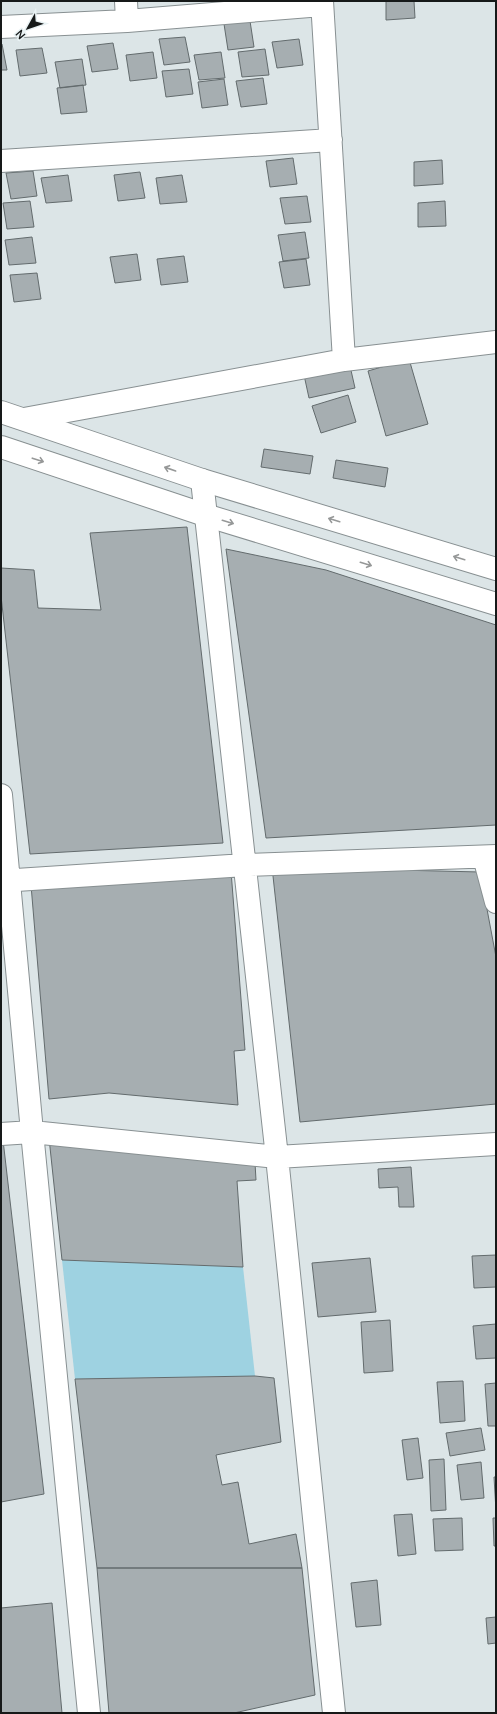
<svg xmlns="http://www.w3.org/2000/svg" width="497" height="1714" font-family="Manrope,sans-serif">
<rect width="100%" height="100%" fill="#dce5e7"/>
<path fill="#9ed2e1" d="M 62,1260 L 243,1267 L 255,1376 L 75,1379 Z"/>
<path fill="#a6aeb1" stroke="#636b6d" d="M 386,1 L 414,1 L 415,18 L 386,20 Z
M 250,21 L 254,47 L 228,50 L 224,24 Z
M 185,37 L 190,62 L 164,65 L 159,39 Z
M 299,39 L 303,65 L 277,68 L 272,42 Z
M 113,43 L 118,69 L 92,72 L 87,46 Z
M 1,44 L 2,44 L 7,70 L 1,70 Z
M 42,48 L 47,73 L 20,76 L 16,50 Z
M 265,49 L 269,75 L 242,77 L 238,52 Z
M 153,52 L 157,78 L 130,81 L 126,55 Z
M 221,52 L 225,78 L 199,80 L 194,55 Z
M 82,59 L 86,85 L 60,88 L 55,62 Z
M 189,69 L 193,94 L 166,97 L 162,71 Z
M 263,78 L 267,104 L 241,107 L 236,81 Z
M 224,79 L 228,105 L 202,108 L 198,82 Z
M 83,85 L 87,112 L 61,114 L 57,88 Z
M 293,158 L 297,184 L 270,187 L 266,161 Z
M 442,160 L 443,184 L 414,186 L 414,162 Z
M 33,171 L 37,196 L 11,199 L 6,173 Z
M 140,172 L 145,198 L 118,201 L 114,175 Z
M 68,175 L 72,201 L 46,203 L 41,178 Z
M 182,175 L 187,202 L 160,204 L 156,178 Z
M 307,196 L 311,222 L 285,224 L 280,198 Z
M 30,201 L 34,227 L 7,229 L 3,203 Z
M 445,201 L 446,226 L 418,227 L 418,203 Z
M 305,232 L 309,258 L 283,261 L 278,235 Z
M 32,237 L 36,263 L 9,265 L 5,240 Z
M 137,254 L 141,280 L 115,283 L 110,257 Z
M 184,256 L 188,282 L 161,285 L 157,259 Z
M 306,259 L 310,285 L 284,288 L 279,262 Z
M 37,273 L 41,299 L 14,302 L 10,275 Z
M 409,359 L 428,424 L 386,436 L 368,371 Z
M 350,366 L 355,388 L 309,398 L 304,375 Z
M 348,395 L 356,422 L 321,433 L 312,406 Z
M 264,449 L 313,456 L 310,474 L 261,467 Z
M 336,460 L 388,468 L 385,487 L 333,478 Z
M 187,527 L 223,843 L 30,854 L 1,596 L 1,568 L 34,570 L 38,608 L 101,610 L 90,533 Z
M 226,549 L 326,570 L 496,625 L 496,825 L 266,838 Z
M 272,867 L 480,872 L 496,957 L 496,1104 L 300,1122 Z
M 231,871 L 245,1050 L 234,1051 L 238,1105 L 109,1093 L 49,1099 L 31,885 Z
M 49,1138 L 255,1163 L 256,1180 L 237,1181 L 243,1267 L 62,1260 Z
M 3,1140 L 44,1494 L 1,1502 L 1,1141 Z
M 411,1167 L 414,1207 L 399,1207 L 398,1187 L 379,1188 L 378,1169 Z
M 496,1255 L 496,1287 L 474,1288 L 472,1256 Z
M 370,1258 L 376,1312 L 318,1317 L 312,1263 Z
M 390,1320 L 393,1371 L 364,1373 L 361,1322 Z
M 496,1324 L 496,1358 L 476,1359 L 473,1326 Z
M 255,1376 L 274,1378 L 281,1442 L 216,1455 L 222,1485 L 238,1482 L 249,1544 L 296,1534 L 302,1568 L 97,1568 L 75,1379 Z
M 463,1381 L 465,1421 L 440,1423 L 437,1382 Z
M 496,1383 L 496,1426 L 488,1426 L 485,1384 Z
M 481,1428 L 485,1450 L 450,1456 L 446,1433 Z
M 418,1438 L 423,1478 L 407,1480 L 402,1440 Z
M 444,1459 L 446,1510 L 431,1511 L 429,1460 Z
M 481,1462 L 484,1498 L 461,1500 L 457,1465 Z
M 494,1477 L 496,1477 L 496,1511 Z
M 412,1514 L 416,1554 L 398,1556 L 394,1515 Z
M 462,1518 L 463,1550 L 435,1551 L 433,1519 Z
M 493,1518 L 496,1518 L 496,1546 L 494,1546 Z
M 97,1568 L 302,1568 L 315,1695 L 234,1713 L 109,1713 Z
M 377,1580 L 381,1625 L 356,1627 L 351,1583 Z
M 52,1603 L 62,1713 L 1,1713 L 1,1608 Z
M 496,1617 L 496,1643 L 488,1644 L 486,1618 Z"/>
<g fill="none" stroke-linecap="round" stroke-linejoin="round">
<defs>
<path id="street" d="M 126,1 L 127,21
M 322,1 L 344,360
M 1,27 L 127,21 L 322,5
M 1,161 L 331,140
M 24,419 L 344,360 L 496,342
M 202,480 L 277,1157 L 334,1713
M 1,795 L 32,1132 L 89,1713
M 484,857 L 496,902
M 1,881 L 245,865 L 496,856
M 1,1134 L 32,1132 L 277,1157 L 496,1144"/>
<path id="secondary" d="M 1,412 L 202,480 L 496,569
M 1,447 L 205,515 L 496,604"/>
</defs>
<use href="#street" stroke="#889092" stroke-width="24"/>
<use href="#secondary" stroke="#889092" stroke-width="24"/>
<use href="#street" stroke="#fff" stroke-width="22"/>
<use href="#secondary" stroke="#fff" stroke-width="22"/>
</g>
<defs><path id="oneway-shaft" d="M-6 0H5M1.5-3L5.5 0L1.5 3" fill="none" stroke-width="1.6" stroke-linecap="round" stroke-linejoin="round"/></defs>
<g stroke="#969898">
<use href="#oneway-shaft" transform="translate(38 460) rotate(18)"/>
<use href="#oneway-shaft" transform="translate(170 469) rotate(-161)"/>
<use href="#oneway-shaft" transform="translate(334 520) rotate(-163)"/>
<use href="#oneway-shaft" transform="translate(228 522) rotate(17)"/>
<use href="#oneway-shaft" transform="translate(459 558) rotate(-163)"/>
<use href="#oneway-shaft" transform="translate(366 564) rotate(17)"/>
</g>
<rect width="497" height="1714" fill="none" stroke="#161919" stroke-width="4"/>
<g transform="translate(28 28) rotate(230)" stroke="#e9f2f4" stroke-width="3" paint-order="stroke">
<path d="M0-3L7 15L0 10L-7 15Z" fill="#161919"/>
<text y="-6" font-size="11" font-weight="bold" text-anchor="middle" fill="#161919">N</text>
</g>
</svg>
